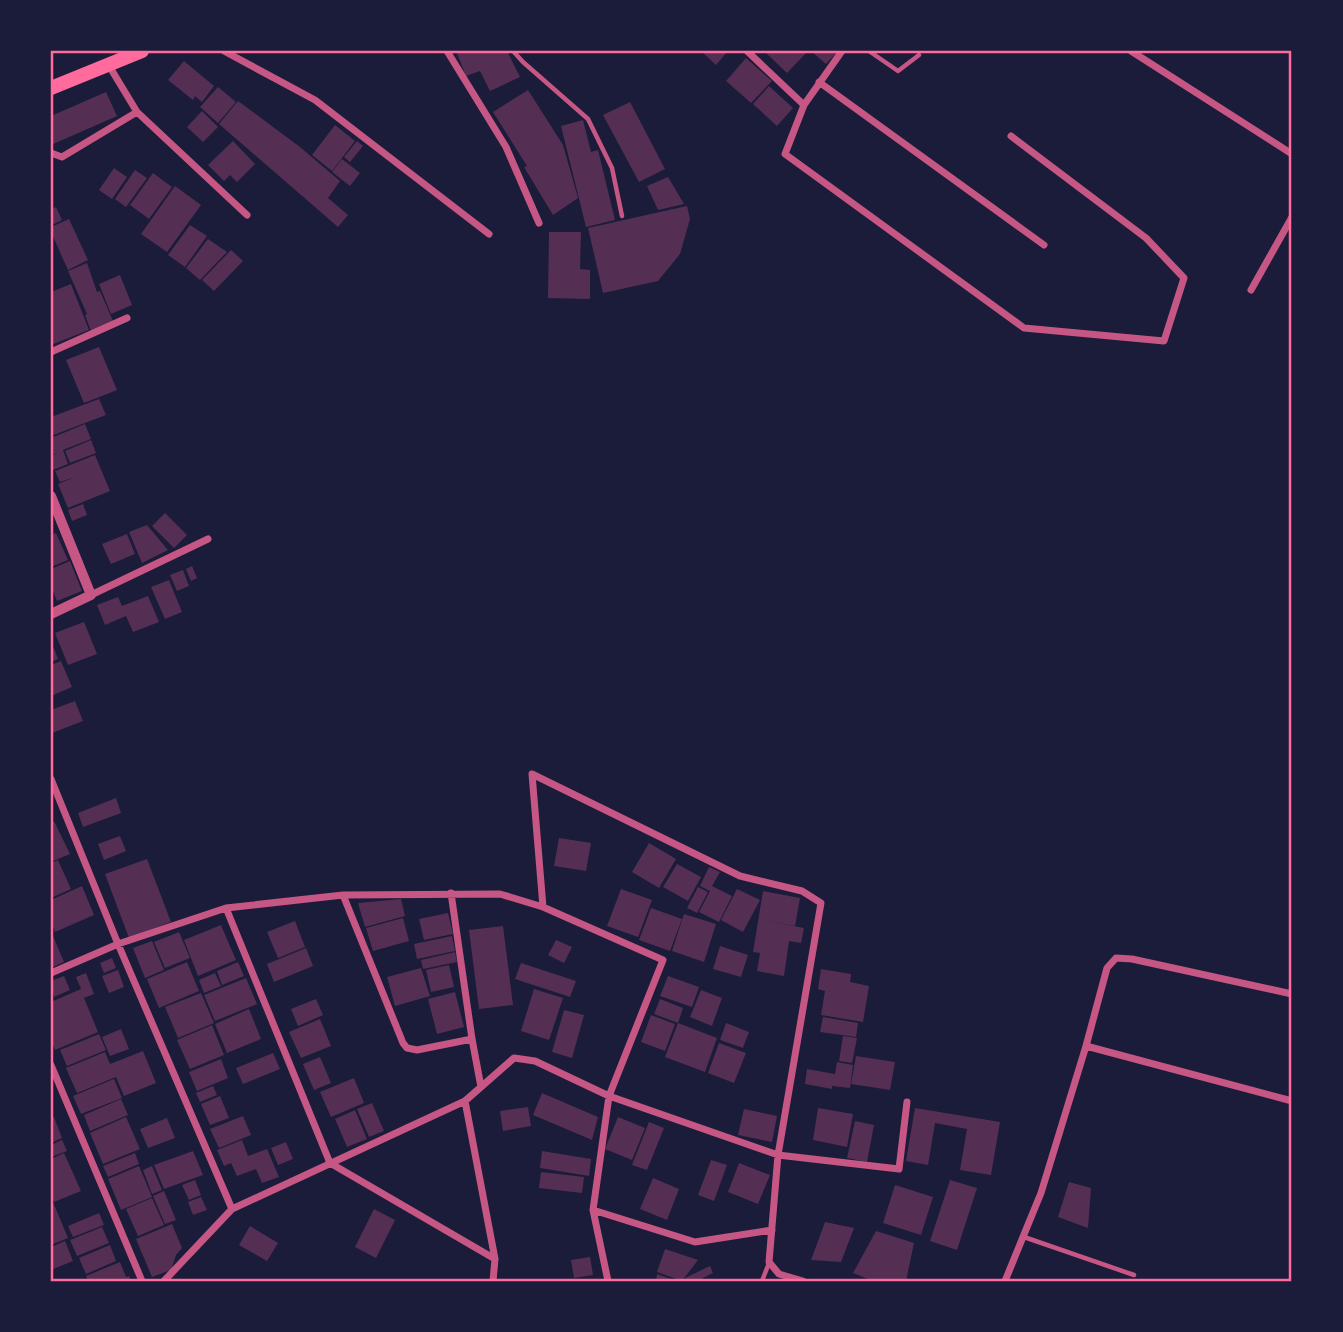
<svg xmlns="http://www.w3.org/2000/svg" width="1343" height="1332" font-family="'Nunito Sans',sans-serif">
<rect width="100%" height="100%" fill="#1b1b3a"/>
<path fill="#542f53" d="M 456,51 L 507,51 L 520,77 L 490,91 L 480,71 L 466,76 Z
M 701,51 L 728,51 L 716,65 Z
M 767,51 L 808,51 L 787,73 L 765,52 Z
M 811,51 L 838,51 L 826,64 Z
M 746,58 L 772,81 L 751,103 L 726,81 Z
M 184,61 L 214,86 L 202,102 L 195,96 L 193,100 L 168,80 Z
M 769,86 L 793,108 L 777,126 L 753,104 Z
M 218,87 L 236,102 L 218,123 L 200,107 Z
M 528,90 L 563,145 L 578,198 L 553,215 L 524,167 L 527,166 L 493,112 Z
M 106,92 L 117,116 L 51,145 L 51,116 Z
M 238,101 L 300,147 L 340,181 L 328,198 L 348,215 L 338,227 L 219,124 Z
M 630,102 L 665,169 L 639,182 L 603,115 Z
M 202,111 L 218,127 L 203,142 L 187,127 Z
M 583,120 L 591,152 L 598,150 L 615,220 L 586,227 L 561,126 Z
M 335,125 L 355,141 L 332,171 L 312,155 Z
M 233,141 L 255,164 L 237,182 L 230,175 L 224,181 L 208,165 Z
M 357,141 L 363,146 L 350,162 L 344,157 Z
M 342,159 L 360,173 L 350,186 L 332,172 Z
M 114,168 L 127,177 L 112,199 L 99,190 Z
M 135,170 L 147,178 L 126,207 L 115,199 Z
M 153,173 L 172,187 L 149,219 L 130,205 Z
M 668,177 L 684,204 L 658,210 L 647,186 Z
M 175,186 L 201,205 L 167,252 L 141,234 Z
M 687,206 L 690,219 L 680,254 L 658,281 L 603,293 L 588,228 Z
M 56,207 L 62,220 L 52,225 L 51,210 Z
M 69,219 L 88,260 L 68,270 L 51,232 L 51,227 Z
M 190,225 L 207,236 L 185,267 L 168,255 Z
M 549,232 L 581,232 L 580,269 L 590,270 L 590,299 L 548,298 Z
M 208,239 L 227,252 L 200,280 L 186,268 Z
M 231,250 L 243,261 L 214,291 L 202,280 Z
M 87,263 L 97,292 L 100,291 L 113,321 L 91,331 L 85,315 L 87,314 L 68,271 Z
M 120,275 L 132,305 L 111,314 L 99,284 Z
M 71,284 L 89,330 L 51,345 L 51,292 Z
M 99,347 L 117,390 L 84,403 L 66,360 Z
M 99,399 L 106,415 L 51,436 L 51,417 Z
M 85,424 L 91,439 L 63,450 L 68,464 L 53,470 L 51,456 L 58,453 L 51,455 L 51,438 Z
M 91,440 L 96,453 L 70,463 L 65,451 Z
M 95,455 L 110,491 L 68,508 L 58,484 L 75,477 L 60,482 L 55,471 Z
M 83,504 L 87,515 L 72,521 L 68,510 Z
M 165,513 L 187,535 L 174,548 L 152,526 Z
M 147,525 L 168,550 L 142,563 L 129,532 Z
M 56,533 L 68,560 L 51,567 L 51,535 Z
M 127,534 L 135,554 L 111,564 L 102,544 Z
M 70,561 L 82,591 L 57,601 L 51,586 L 51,569 Z
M 192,566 L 197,578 L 191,581 L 186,569 Z
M 183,570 L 189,586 L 177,591 L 170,575 Z
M 169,580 L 182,612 L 165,619 L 151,587 Z
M 148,596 L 159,622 L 133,632 L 126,616 L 105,625 L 97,605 L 118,597 L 122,606 Z
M 84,622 L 97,654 L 68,665 L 55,633 Z
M 51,641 L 58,659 L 51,662 Z
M 61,661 L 72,687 L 51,696 L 51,665 Z
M 75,701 L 83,721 L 52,733 L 51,710 Z
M 116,798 L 121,813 L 83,827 L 78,813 Z
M 54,821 L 70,854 L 51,862 L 51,823 Z
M 120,836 L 126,851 L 104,860 L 98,844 Z
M 559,838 L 591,843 L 586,871 L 554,866 Z
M 649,843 L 676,859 L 659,888 L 632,872 Z
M 147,859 L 171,922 L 129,938 L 105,874 Z
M 58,860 L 71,889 L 51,898 L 51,863 Z
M 677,864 L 701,877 L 688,901 L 663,887 Z
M 709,867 L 720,872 L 712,886 L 732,896 L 719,922 L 699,912 L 710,891 L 700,886 Z
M 82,886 L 94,915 L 55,932 L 51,921 L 51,900 Z
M 698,887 L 708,892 L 697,913 L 687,908 Z
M 621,889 L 652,900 L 638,937 L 607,926 Z
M 737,889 L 760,900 L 743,932 L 721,920 Z
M 763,891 L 800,898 L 795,926 L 762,920 L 804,928 L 801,943 L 789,941 L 784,976 L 757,971 L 760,953 L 753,952 Z
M 401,899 L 405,916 L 365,927 L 358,903 Z
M 651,908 L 682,919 L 670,951 L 639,940 Z
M 448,913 L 453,934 L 424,940 L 419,919 Z
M 684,914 L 716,924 L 704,962 L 672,951 Z
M 403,918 L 409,941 L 373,951 L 366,928 Z
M 295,921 L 305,947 L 278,958 L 267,932 Z
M 221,925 L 236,960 L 198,976 L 184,940 Z
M 503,926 L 513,1005 L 479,1009 L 469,930 Z
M 51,931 L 64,962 L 51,968 Z
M 179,932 L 190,958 L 165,968 L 154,942 Z
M 452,936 L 455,951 L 417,959 L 414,944 Z
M 556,940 L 572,947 L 564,963 L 548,955 Z
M 152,941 L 164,970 L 145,978 L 133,948 Z
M 720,946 L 748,955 L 741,977 L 713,969 Z
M 306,948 L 313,966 L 274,982 L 267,964 Z
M 455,952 L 457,962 L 423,969 L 421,960 Z
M 112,958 L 116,968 L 104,973 L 100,963 Z
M 187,962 L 199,991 L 159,1008 L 147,979 Z
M 238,962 L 244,976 L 222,985 L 217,971 Z
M 521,963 L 576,981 L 570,997 L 515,979 Z
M 449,965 L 454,987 L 431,992 L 426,970 Z
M 421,968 L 430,996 L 395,1006 L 387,977 Z
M 821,969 L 851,974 L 850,982 L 869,986 L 863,1022 L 821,1015 L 825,991 L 818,989 Z
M 118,970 L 124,987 L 109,993 L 102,976 Z
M 86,973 L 94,994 L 84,998 L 98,1032 L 55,1050 L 51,1040 L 51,1002 L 81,989 L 76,977 Z
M 215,973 L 221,986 L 204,993 L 199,980 Z
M 64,976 L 70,990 L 54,997 L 51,981 Z
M 668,976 L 699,987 L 692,1007 L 660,996 Z
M 246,978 L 257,1004 L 215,1021 L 204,995 Z
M 534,989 L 563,998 L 549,1040 L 521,1031 Z
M 701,990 L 722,998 L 712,1026 L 690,1017 Z
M 455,992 L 464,1027 L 437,1034 L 428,999 Z
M 201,993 L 214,1023 L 178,1038 L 165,1007 Z
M 316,999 L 323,1015 L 298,1026 L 291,1009 Z
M 660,999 L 683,1008 L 678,1023 L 654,1014 Z
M 249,1009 L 261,1039 L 227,1053 L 215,1024 Z
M 564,1010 L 584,1015 L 572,1058 L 552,1052 Z
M 651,1015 L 675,1024 L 665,1051 L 641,1042 Z
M 823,1017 L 858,1023 L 856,1037 L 820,1032 Z
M 320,1019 L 331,1046 L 301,1058 L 289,1032 Z
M 678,1023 L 717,1038 L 705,1072 L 665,1057 Z
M 726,1023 L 749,1032 L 743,1048 L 720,1040 Z
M 212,1025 L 224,1055 L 190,1069 L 177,1040 Z
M 121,1029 L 129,1049 L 110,1056 L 102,1037 Z
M 99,1034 L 106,1050 L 67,1066 L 60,1050 Z
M 843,1036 L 857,1038 L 852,1063 L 839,1061 Z
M 719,1043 L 746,1053 L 734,1083 L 708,1073 Z
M 143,1051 L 156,1083 L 124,1096 L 116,1077 L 77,1093 L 66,1068 L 105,1052 L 110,1064 Z
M 273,1053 L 280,1069 L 243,1084 L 236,1068 Z
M 856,1056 L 895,1062 L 890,1090 L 851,1084 Z
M 320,1057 L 331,1083 L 314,1090 L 303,1064 Z
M 221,1059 L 228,1078 L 197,1091 L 189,1072 Z
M 837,1062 L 853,1065 L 850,1088 L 832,1086 L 832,1089 L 805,1084 L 807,1069 L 835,1074 Z
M 354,1078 L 364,1103 L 331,1117 L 320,1092 Z
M 114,1079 L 122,1098 L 81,1114 L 73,1096 Z
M 213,1086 L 217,1095 L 200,1102 L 196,1093 Z
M 542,1093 L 598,1117 L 592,1140 L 533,1115 Z
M 220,1096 L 229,1118 L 210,1125 L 201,1104 Z
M 121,1099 L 128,1115 L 90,1131 L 84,1115 Z
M 372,1103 L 384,1131 L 369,1137 L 357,1109 Z
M 528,1107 L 531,1126 L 503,1131 L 500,1111 Z
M 818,1108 L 853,1114 L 847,1147 L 813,1140 Z
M 915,1108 L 1000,1122 L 991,1175 L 960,1170 L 967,1129 L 935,1123 L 928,1165 L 906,1161 Z
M 744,1109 L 777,1116 L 772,1142 L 738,1135 Z
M 355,1110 L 367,1139 L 347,1147 L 335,1119 Z
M 243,1116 L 251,1135 L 219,1148 L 210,1129 Z
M 54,1117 L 62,1138 L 51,1143 L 51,1118 Z
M 126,1117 L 140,1149 L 103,1164 L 90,1133 Z
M 618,1117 L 645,1128 L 632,1160 L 605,1149 Z
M 167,1118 L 175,1138 L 148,1148 L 140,1129 Z
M 855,1121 L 874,1125 L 867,1162 L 847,1158 Z
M 649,1122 L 664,1128 L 647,1170 L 632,1165 Z
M 62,1140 L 67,1151 L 51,1157 L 51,1145 Z
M 242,1140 L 248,1156 L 267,1149 L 279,1177 L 262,1183 L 256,1169 L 237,1176 L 231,1163 L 224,1166 L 217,1150 Z
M 286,1142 L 293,1159 L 278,1165 L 271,1148 Z
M 193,1151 L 203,1175 L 164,1189 L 154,1165 Z
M 542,1151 L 591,1159 L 589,1176 L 540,1168 Z
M 64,1153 L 81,1191 L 54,1202 L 51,1193 L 51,1159 Z
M 135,1153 L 139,1164 L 108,1177 L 103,1166 Z
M 711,1160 L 727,1165 L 714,1201 L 698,1195 Z
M 739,1163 L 770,1175 L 758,1204 L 728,1192 Z
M 139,1166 L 152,1197 L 121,1210 L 108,1179 Z
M 152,1166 L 162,1190 L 152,1194 L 143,1170 Z
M 541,1172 L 584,1177 L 582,1193 L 539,1188 Z
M 653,1178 L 679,1189 L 667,1220 L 640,1209 Z
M 195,1180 L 201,1195 L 189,1200 L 182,1185 Z
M 950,1180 L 977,1188 L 957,1250 L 930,1241 Z
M 1069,1182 L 1091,1188 L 1088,1228 L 1058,1217 Z
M 895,1185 L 933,1197 L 921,1235 L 883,1223 Z
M 164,1191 L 176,1220 L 165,1224 L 153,1196 Z
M 201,1197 L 207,1210 L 193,1215 L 188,1202 Z
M 152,1198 L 164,1225 L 138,1236 L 126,1209 Z
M 53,1202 L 68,1238 L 51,1245 L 51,1203 Z
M 374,1209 L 395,1220 L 376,1258 L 355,1247 Z
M 99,1213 L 104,1225 L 73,1237 L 68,1226 Z
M 825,1222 L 854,1228 L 841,1262 L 811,1260 Z
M 172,1224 L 182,1248 L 176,1255 L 171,1270 L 152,1277 L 136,1239 Z
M 250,1226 L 278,1243 L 267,1261 L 239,1245 Z
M 102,1227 L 109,1243 L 77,1256 L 70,1240 Z
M 876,1231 L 914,1243 L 906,1281 L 873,1281 L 853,1273 Z
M 65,1241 L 73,1261 L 51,1270 L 51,1247 Z
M 110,1245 L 116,1261 L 86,1274 L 79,1258 Z
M 665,1249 L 698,1260 L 682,1281 L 657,1272 Z
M 590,1257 L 593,1275 L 574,1278 L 571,1260 Z
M 120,1262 L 126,1277 L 129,1276 L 131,1281 L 88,1281 L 86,1276 Z
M 710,1266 L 713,1273 L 697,1281 L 686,1281 L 685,1278 Z
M 657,1274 L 677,1281 L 656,1281 Z"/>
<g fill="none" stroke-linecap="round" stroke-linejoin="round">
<path stroke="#c65784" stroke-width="4.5" d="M 513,51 L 523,62 L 588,119 L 612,168 L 622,216
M 869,51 L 898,71 L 919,55
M 1024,1237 L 1134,1275
M 762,1281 L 769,1263"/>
<path stroke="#c65784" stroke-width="7" d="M 224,51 L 315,100 L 489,234
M 447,51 L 506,147 L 539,223
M 747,51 L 804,105
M 842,51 L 804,105 L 785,154 L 1024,328 L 1164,341 L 1184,278 L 1146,238 L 1011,136
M 1131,51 L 1292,154
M 108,64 L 137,112 L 247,215
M 819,82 L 1044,245
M 51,153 L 62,157 L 137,112
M 1251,290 L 1292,217
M 51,352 L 127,318
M 91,595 L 208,539
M 51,779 L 118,944 L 232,1209
M 451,893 L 472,1039 L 481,1087
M 343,895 L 403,1043 L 407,1048 L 417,1050 L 472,1039
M 543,907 L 532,774 L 740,876 L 802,891 L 821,903 L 778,1155 L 769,1262 L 779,1274 L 803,1281
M 226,908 L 330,1163 L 495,1259
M 51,973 L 118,944 L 226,908 L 343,895 L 500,894 L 543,907 L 663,960 L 609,1096 L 593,1210 L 608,1281
M 1086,1046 L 1292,1101
M 51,1065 L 142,1281
M 465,1101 L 495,1259 L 493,1281
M 593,1210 L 695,1242 L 772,1230
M 164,1281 L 232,1209 L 465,1101 L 514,1058 L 535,1061 L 609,1096 L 778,1155 L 899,1169 L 907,1102
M 1005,1281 L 1041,1193 L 1086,1046 L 1107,968 L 1116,958 L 1132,959 L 1292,994"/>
<path stroke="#c65784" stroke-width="10" d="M 51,496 L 91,595 L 51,614"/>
<path stroke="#ff6b9d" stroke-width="14" d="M 51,88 L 142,51"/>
</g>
<rect width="1343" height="1332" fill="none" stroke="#1b1b3a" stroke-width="105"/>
<rect x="52" y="52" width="1238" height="1228" fill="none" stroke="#ff6b9d" stroke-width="2.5"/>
</svg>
